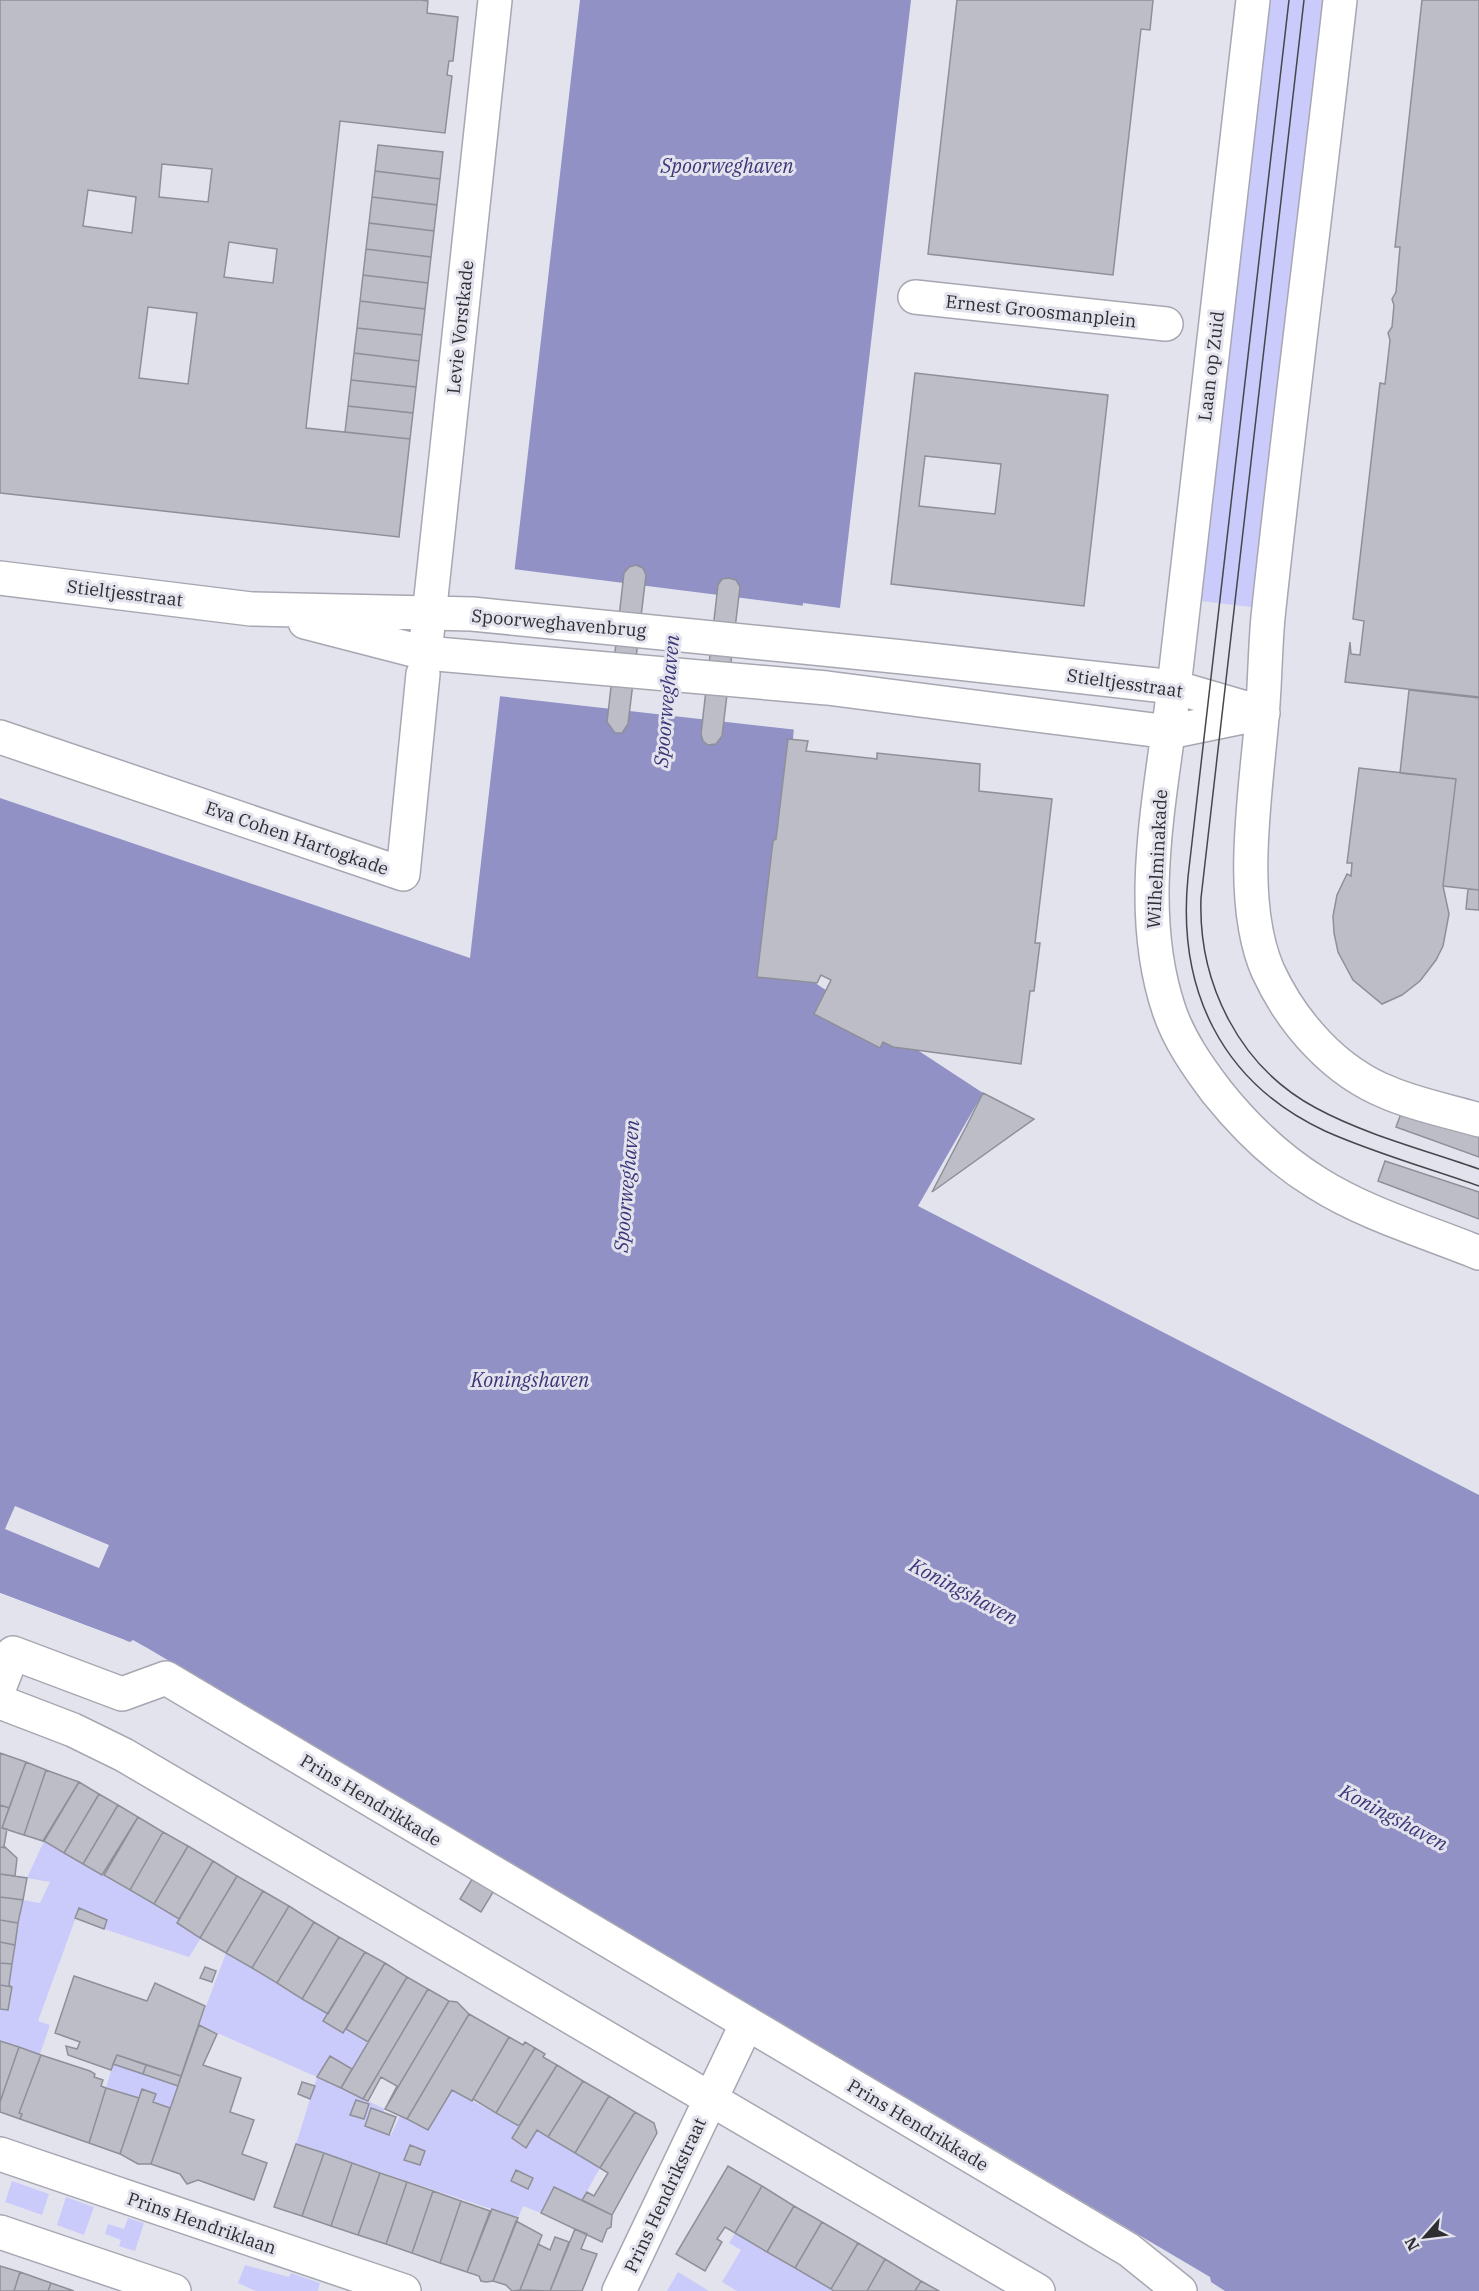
<svg xmlns="http://www.w3.org/2000/svg" width="1479" height="2291" font-family="'IBM Plex Serif',serif">
<rect width="100%" height="100%" fill="#e3e3ee"/>
<path fill="#cacbfa" fill-rule="evenodd" d="M 1267,0 L 1326,0 L 1255,604 L 1251,607 L 1201,601 L 1198,594 Z
M 44,1841 L 179,1919 L 177,1923 L 201,1938 L 189,1957 L 104,1929 L 107,1920 L 79,1909 L 38,2021 L 50,2025 L 40,2054 L 0,2041 L 0,2009 L 8,2010 L 12,1986 L 9,1985 L 21,1902 L 23,1900 L 40,1903 L 50,1882 L 27,1878 Z
M 226,1953 L 328,2014 L 343,2033 L 346,2029 L 368,2042 L 352,2069 L 330,2056 L 317,2077 L 385,2109 L 376,2128 L 391,2135 L 400,2116 L 428,2129 L 452,2090 L 519,2126 L 512,2138 L 526,2148 L 537,2130 L 600,2168 L 582,2200 L 554,2187 L 541,2213 L 523,2206 L 518,2218 L 296,2144 L 317,2077 L 199,2025 ZM 410,2146 L 425,2151 L 420,2165 L 405,2160 ZM 516,2170 L 533,2178 L 528,2189 L 511,2181 Z
M 113,2064 L 178,2086 L 170,2108 L 153,2102 L 156,2094 L 142,2089 L 139,2098 L 106,2088 Z
M 12,2181 L 49,2194 L 42,2215 L 5,2202 Z
M 66,2197 L 94,2207 L 84,2235 L 57,2225 Z
M 128,2218 L 144,2223 L 135,2251 L 119,2246 L 121,2240 L 105,2234 L 108,2224 L 124,2229 Z
M 735,2233 L 834,2291 L 737,2291 L 722,2282 L 741,2250 L 729,2243 Z
M 245,2265 L 289,2277 L 291,2273 L 320,2283 L 318,2291 L 256,2291 L 238,2283 Z
M 678,2272 L 709,2291 L 667,2291 Z"/>
<path fill="#9191c6" d="M 580,0 L 911,0 L 840,608 L 803,603 L 777,958 L 983,1093 L 918,1206 L 1479,1495 L 1479,2291 L 1225,2291 L 1211,2282 L 1210,2277 L 149,1649 L 133,1640 L 130,1642 L 0,1593 L 0,798 L 470,958 Z"/>
<path fill="#e3e3ee" d="M 513,569 L 836,610 L 806,606 L 798,730 L 498,696 Z
M 15,1506 L 109,1545 L 99,1568 L 5,1529 Z
M 0,1593 L 125,1640 L 124,1643 L 0,1596 Z"/>
<path fill="#bcbdc7" stroke="#8e8f99" stroke-width="1.5" fill-rule="evenodd" d="M 0,0 L 421,0 L 428,1 L 427,13 L 458,17 L 453,61 L 449,61 L 447,75 L 452,76 L 445,133 L 340,121 L 306,428 L 410,439 L 399,537 L 0,493 ZM 162,164 L 212,169 L 208,202 L 159,197 ZM 88,190 L 136,197 L 132,233 L 83,226 ZM 229,242 L 277,249 L 273,283 L 224,277 ZM 148,307 L 197,313 L 188,384 L 139,378 Z
M 957,0 L 1153,0 L 1150,30 L 1141,29 L 1113,275 L 928,254 Z
M 1422,0 L 1479,0 L 1479,697 L 1345,682 L 1350,642 L 1351,654 L 1360,655 L 1364,621 L 1353,619 L 1380,383 L 1385,384 L 1390,340 L 1388,333 L 1392,327 L 1394,305 L 1392,299 L 1396,292 L 1400,247 L 1395,247 Z
M 378,145 L 443,152 L 440,179 L 375,171 Z
M 375,171 L 440,179 L 437,205 L 372,197 Z
M 372,197 L 437,205 L 434,231 L 369,223 Z
M 369,223 L 434,231 L 431,257 L 366,249 Z
M 366,249 L 431,257 L 428,283 L 363,275 Z
M 363,275 L 428,283 L 425,309 L 360,301 Z
M 360,301 L 425,309 L 422,335 L 357,328 Z
M 357,328 L 422,335 L 419,361 L 354,353 Z
M 354,353 L 419,361 L 416,387 L 351,380 Z
M 915,373 L 1108,395 L 1084,606 L 891,584 ZM 925,456 L 1001,464 L 995,514 L 919,506 Z
M 351,380 L 416,387 L 413,413 L 348,406 Z
M 348,406 L 413,413 L 410,439 L 345,432 Z
M 636,565 L 643,568 L 646,575 L 628,724 L 622,733 L 615,733 L 607,722 L 624,573 L 629,567 Z
M 729,578 L 736,580 L 740,587 L 722,736 L 716,744 L 708,745 L 703,741 L 701,734 L 718,585 L 722,579 Z
M 1409,690 L 1479,698 L 1479,890 L 1443,886 L 1456,779 L 1400,773 Z
M 788,739 L 808,741 L 806,751 L 877,759 L 877,753 L 980,764 L 979,791 L 1052,799 L 1035,943 L 1040,943 L 1034,991 L 1030,991 L 1021,1064 L 893,1047 L 883,1042 L 880,1048 L 814,1014 L 831,980 L 821,975 L 817,983 L 757,977 L 773,841 L 776,839 Z
M 1359,768 L 1456,779 L 1443,886 L 1449,914 L 1443,946 L 1436,960 L 1420,981 L 1402,995 L 1382,1004 L 1353,980 L 1338,952 L 1334,933 L 1333,916 L 1337,895 L 1347,874 L 1351,876 L 1352,863 L 1347,863 Z
M 1468,889 L 1479,890 L 1479,910 L 1466,909 Z
M 983,1093 L 1034,1119 L 932,1192 L 967,1125 Z
M 1402,1111 L 1479,1135 L 1479,1157 L 1396,1127 Z
M 1385,1161 L 1479,1192 L 1479,1219 L 1378,1181 Z
M 0,1753 L 26,1762 L 9,1808 L 0,1805 Z
M 26,1762 L 46,1770 L 24,1835 L 2,1828 Z
M 46,1770 L 79,1782 L 43,1841 L 24,1835 Z
M 79,1782 L 99,1794 L 64,1853 L 44,1841 Z
M 99,1794 L 118,1805 L 83,1864 L 64,1853 Z
M 0,1805 L 9,1808 L 2,1828 L 7,1829 L 4,1846 L 6,1848 L 0,1847 Z
M 118,1805 L 138,1817 L 102,1875 L 83,1864 Z
M 138,1817 L 163,1832 L 130,1890 L 104,1875 Z
M 163,1832 L 188,1846 L 154,1904 L 130,1890 Z
M 188,1846 L 213,1861 L 179,1919 L 154,1904 Z
M 0,1847 L 6,1848 L 17,1858 L 15,1876 L 0,1874 Z
M 213,1861 L 237,1876 L 200,1938 L 177,1923 Z
M 477,1871 L 498,1884 L 481,1912 L 460,1899 Z
M 0,1874 L 27,1878 L 23,1900 L 0,1897 Z
M 237,1876 L 263,1891 L 226,1953 L 200,1938 Z
M 263,1891 L 289,1906 L 252,1968 L 226,1953 Z
M 0,1897 L 23,1900 L 18,1923 L 0,1920 Z
M 289,1906 L 314,1922 L 277,1983 L 252,1968 Z
M 79,1908 L 107,1920 L 104,1929 L 75,1918 Z
M 0,1920 L 18,1923 L 15,1945 L 0,1942 Z
M 314,1922 L 339,1937 L 302,1999 L 277,1983 Z
M 339,1937 L 365,1952 L 328,2014 L 302,1999 Z
M 0,1942 L 15,1945 L 12,1964 L 0,1963 Z
M 365,1952 L 385,1963 L 343,2033 L 323,2021 Z
M 0,1963 L 12,1964 L 9,1985 L 12,1987 L 0,1985 Z
M 385,1963 L 407,1977 L 368,2042 L 346,2029 Z
M 205,1967 L 216,1971 L 212,1982 L 200,1978 Z
M 74,1976 L 147,2001 L 155,1983 L 205,2006 L 181,2076 L 117,2055 L 111,2070 L 68,2055 L 66,2046 L 77,2049 L 80,2042 L 55,2033 Z
M 407,1977 L 428,1989 L 363,2099 L 341,2088 Z
M 0,1985 L 12,1987 L 8,2010 L 0,2009 Z
M 428,1989 L 449,2001 L 385,2109 L 397,2086 L 381,2077 L 368,2101 L 363,2099 Z
M 449,2001 L 457,2002 L 469,2014 L 407,2119 L 385,2109 Z
M 469,2014 L 509,2037 L 472,2101 L 452,2090 L 428,2130 L 407,2119 Z
M 199,2025 L 217,2034 L 203,2065 L 241,2078 L 230,2112 L 254,2120 L 242,2154 L 267,2163 L 254,2200 L 198,2180 L 187,2184 L 180,2174 L 151,2164 Z
M 509,2037 L 523,2045 L 525,2042 L 535,2048 L 496,2113 L 473,2099 Z
M 0,2041 L 19,2047 L 0,2102 Z
M 19,2047 L 41,2055 L 19,2113 L 22,2114 L 20,2119 L 0,2112 L 0,2102 Z
M 535,2048 L 545,2054 L 543,2057 L 557,2065 L 519,2126 L 496,2113 Z
M 41,2055 L 90,2071 L 95,2074 L 94,2077 L 103,2080 L 101,2086 L 106,2088 L 89,2143 L 20,2119 L 22,2114 L 19,2113 Z
M 117,2055 L 146,2065 L 143,2074 L 113,2064 Z
M 330,2056 L 352,2069 L 341,2088 L 317,2077 Z
M 146,2065 L 181,2076 L 178,2086 L 143,2074 Z
M 557,2065 L 583,2081 L 548,2137 L 537,2130 L 526,2148 L 512,2138 Z
M 583,2081 L 609,2096 L 575,2153 L 548,2137 Z
M 302,2082 L 315,2086 L 310,2099 L 298,2094 Z
M 106,2088 L 139,2098 L 120,2154 L 89,2143 Z
M 142,2089 L 156,2094 L 153,2102 L 170,2108 L 151,2164 L 138,2164 L 120,2154 Z
M 609,2096 L 635,2112 L 600,2168 L 575,2153 Z
M 356,2100 L 369,2104 L 364,2119 L 350,2115 Z
M 371,2108 L 396,2117 L 389,2135 L 365,2126 Z
M 635,2112 L 654,2123 L 657,2133 L 612,2215 L 582,2200 L 587,2192 L 594,2196 L 608,2173 L 600,2168 Z
M 296,2144 L 324,2153 L 302,2216 L 274,2207 Z
M 410,2145 L 425,2151 L 420,2165 L 404,2160 Z
M 324,2153 L 352,2163 L 331,2226 L 302,2216 Z
M 352,2163 L 380,2173 L 358,2235 L 331,2226 Z
M 728,2166 L 762,2186 L 735,2233 L 725,2227 L 717,2239 L 722,2242 L 705,2271 L 676,2254 Z
M 516,2170 L 533,2178 L 528,2189 L 511,2181 Z
M 380,2173 L 407,2182 L 386,2244 L 358,2235 Z
M 407,2182 L 433,2191 L 412,2253 L 386,2244 Z
M 762,2186 L 794,2206 L 767,2252 L 735,2233 Z
M 554,2187 L 612,2215 L 611,2227 L 607,2229 L 602,2242 L 541,2213 Z
M 433,2191 L 461,2201 L 440,2263 L 412,2253 Z
M 461,2201 L 490,2211 L 467,2272 L 440,2263 Z
M 794,2206 L 822,2222 L 795,2268 L 767,2252 Z
M 492,2209 L 518,2218 L 493,2281 L 486,2282 L 481,2281 L 479,2276 L 467,2272 Z
M 516,2221 L 542,2235 L 520,2290 L 512,2291 L 506,2285 L 493,2281 Z
M 822,2222 L 858,2243 L 831,2289 L 795,2268 Z
M 575,2229 L 587,2234 L 581,2249 L 597,2254 L 582,2291 L 550,2291 Z
M 555,2237 L 569,2242 L 550,2291 L 520,2290 L 538,2244 L 550,2250 Z
M 858,2243 L 885,2259 L 867,2291 L 834,2291 L 831,2289 Z
M 885,2259 L 921,2281 L 915,2291 L 867,2291 Z
M 0,2266 L 20,2272 L 14,2291 L 0,2291 Z
M 20,2272 L 51,2283 L 48,2291 L 14,2291 Z
M 921,2281 L 939,2291 L 915,2291 Z
M 51,2283 L 74,2291 L 48,2291 Z"/>
<g fill="none" stroke-linecap="round" stroke-linejoin="round">
<defs>
<path id="street" d="M 915,297 L 1166,324
M 425,653 L 495,0
M 0,737 L 403,874 L 423,674
M 0,1686 L 13,1653 L 122,1694 L 166,1678 L 1129,2250 L 1180,2291
M 0,1702 L 73,1730 L 124,1755 L 1038,2291
M 0,2154 L 404,2291
M 0,2232 L 174,2291
M 619,2291 L 747,2023"/>
<path id="secondary" d="M 1253,0 L 1174,687 C 1162,792 1134,906 1169,1010 C 1179,1040 1198,1067 1217,1092 C 1245,1127 1278,1159 1317,1183 C 1366,1214 1425,1231 1479,1253
M 1340,0 C 1317,205 1290,411 1268,617 C 1265,650 1265,683 1262,717 C 1256,792 1237,900 1268,971 C 1292,1023 1335,1072 1389,1093 C 1417,1105 1449,1111 1479,1120
M 0,578 L 251,609 L 472,614 L 903,657 L 1174,687 L 1263,713
M 305,622 L 425,653 L 827,688 L 1169,732 L 1257,714"/>
</defs>
<use href="#street" stroke="#a7a7b2" stroke-width="36"/>
<use href="#secondary" stroke="#a7a7b2" stroke-width="36"/>
<use href="#street" stroke="#fff" stroke-width="33"/>
<use href="#secondary" stroke="#fff" stroke-width="33"/>
<path stroke="#46464b" stroke-width="1.5" d="M 1289,0 L 1188,877 C 1177,988 1220,1082 1325,1131 C 1374,1153 1428,1168 1479,1186
M 1304,0 L 1201,898 C 1198,983 1239,1067 1316,1108 C 1366,1135 1425,1150 1479,1169"/>
</g>
<g text-anchor="middle" dominant-baseline="central" stroke-width="6" stroke-linejoin="round" paint-order="stroke">
<g font-size="18" fill="#2e2e32" stroke="#e3e3ee">
<text transform="translate(1041 311) rotate(6)">Ernest Groosmanplein</text>
<text transform="translate(460 327) rotate(-84)">Levie Vorstkade</text>
<text transform="translate(1211 366) rotate(-83)">Laan op Zuid</text>
<text transform="translate(125 593) rotate(7)">Stieltjesstraat</text>
<text transform="translate(559 623) rotate(5)">Spoorweghavenbrug</text>
<text transform="translate(1125 683) rotate(8)">Stieltjesstraat</text>
<text transform="translate(297 838) rotate(19)">Eva Cohen Hartogkade</text>
<text transform="translate(1157 859) rotate(-87)">Wilhelminakade</text>
<text transform="translate(371 1800) rotate(31)">Prins Hendrikkade</text>
<text transform="translate(918 2125) rotate(31)">Prins Hendrikkade</text>
<text transform="translate(665 2195) rotate(-65)">Prins Hendrikstraat</text>
<text transform="translate(202 2223) rotate(19)">Prins Hendriklaan</text>
</g>
<g font-size="20" font-style="italic" fill="#3c3678" stroke="#e3e3ee">
<text x="727" y="165">Spoorweghaven</text>
<text transform="translate(666 701) rotate(-85)">Spoorweghaven</text>
<text transform="translate(626 1186) rotate(-85)">Spoorweghaven</text>
<text x="530" y="1379">Koningshaven</text>
<text transform="translate(964 1591) rotate(28)">Koningshaven</text>
<text transform="translate(1394 1817) rotate(28)">Koningshaven</text>
</g>
</g>
<g transform="translate(1425 2237) rotate(242)" stroke="#e3e3ee" stroke-width="4.5" paint-order="stroke">
<path d="M0-4.5L10 22L0 15L-10 22Z" fill="#2e2e32"/>
<text y="-9" font-size="16" font-weight="bold" text-anchor="middle" fill="#2e2e32">N</text>
</g>
</svg>
